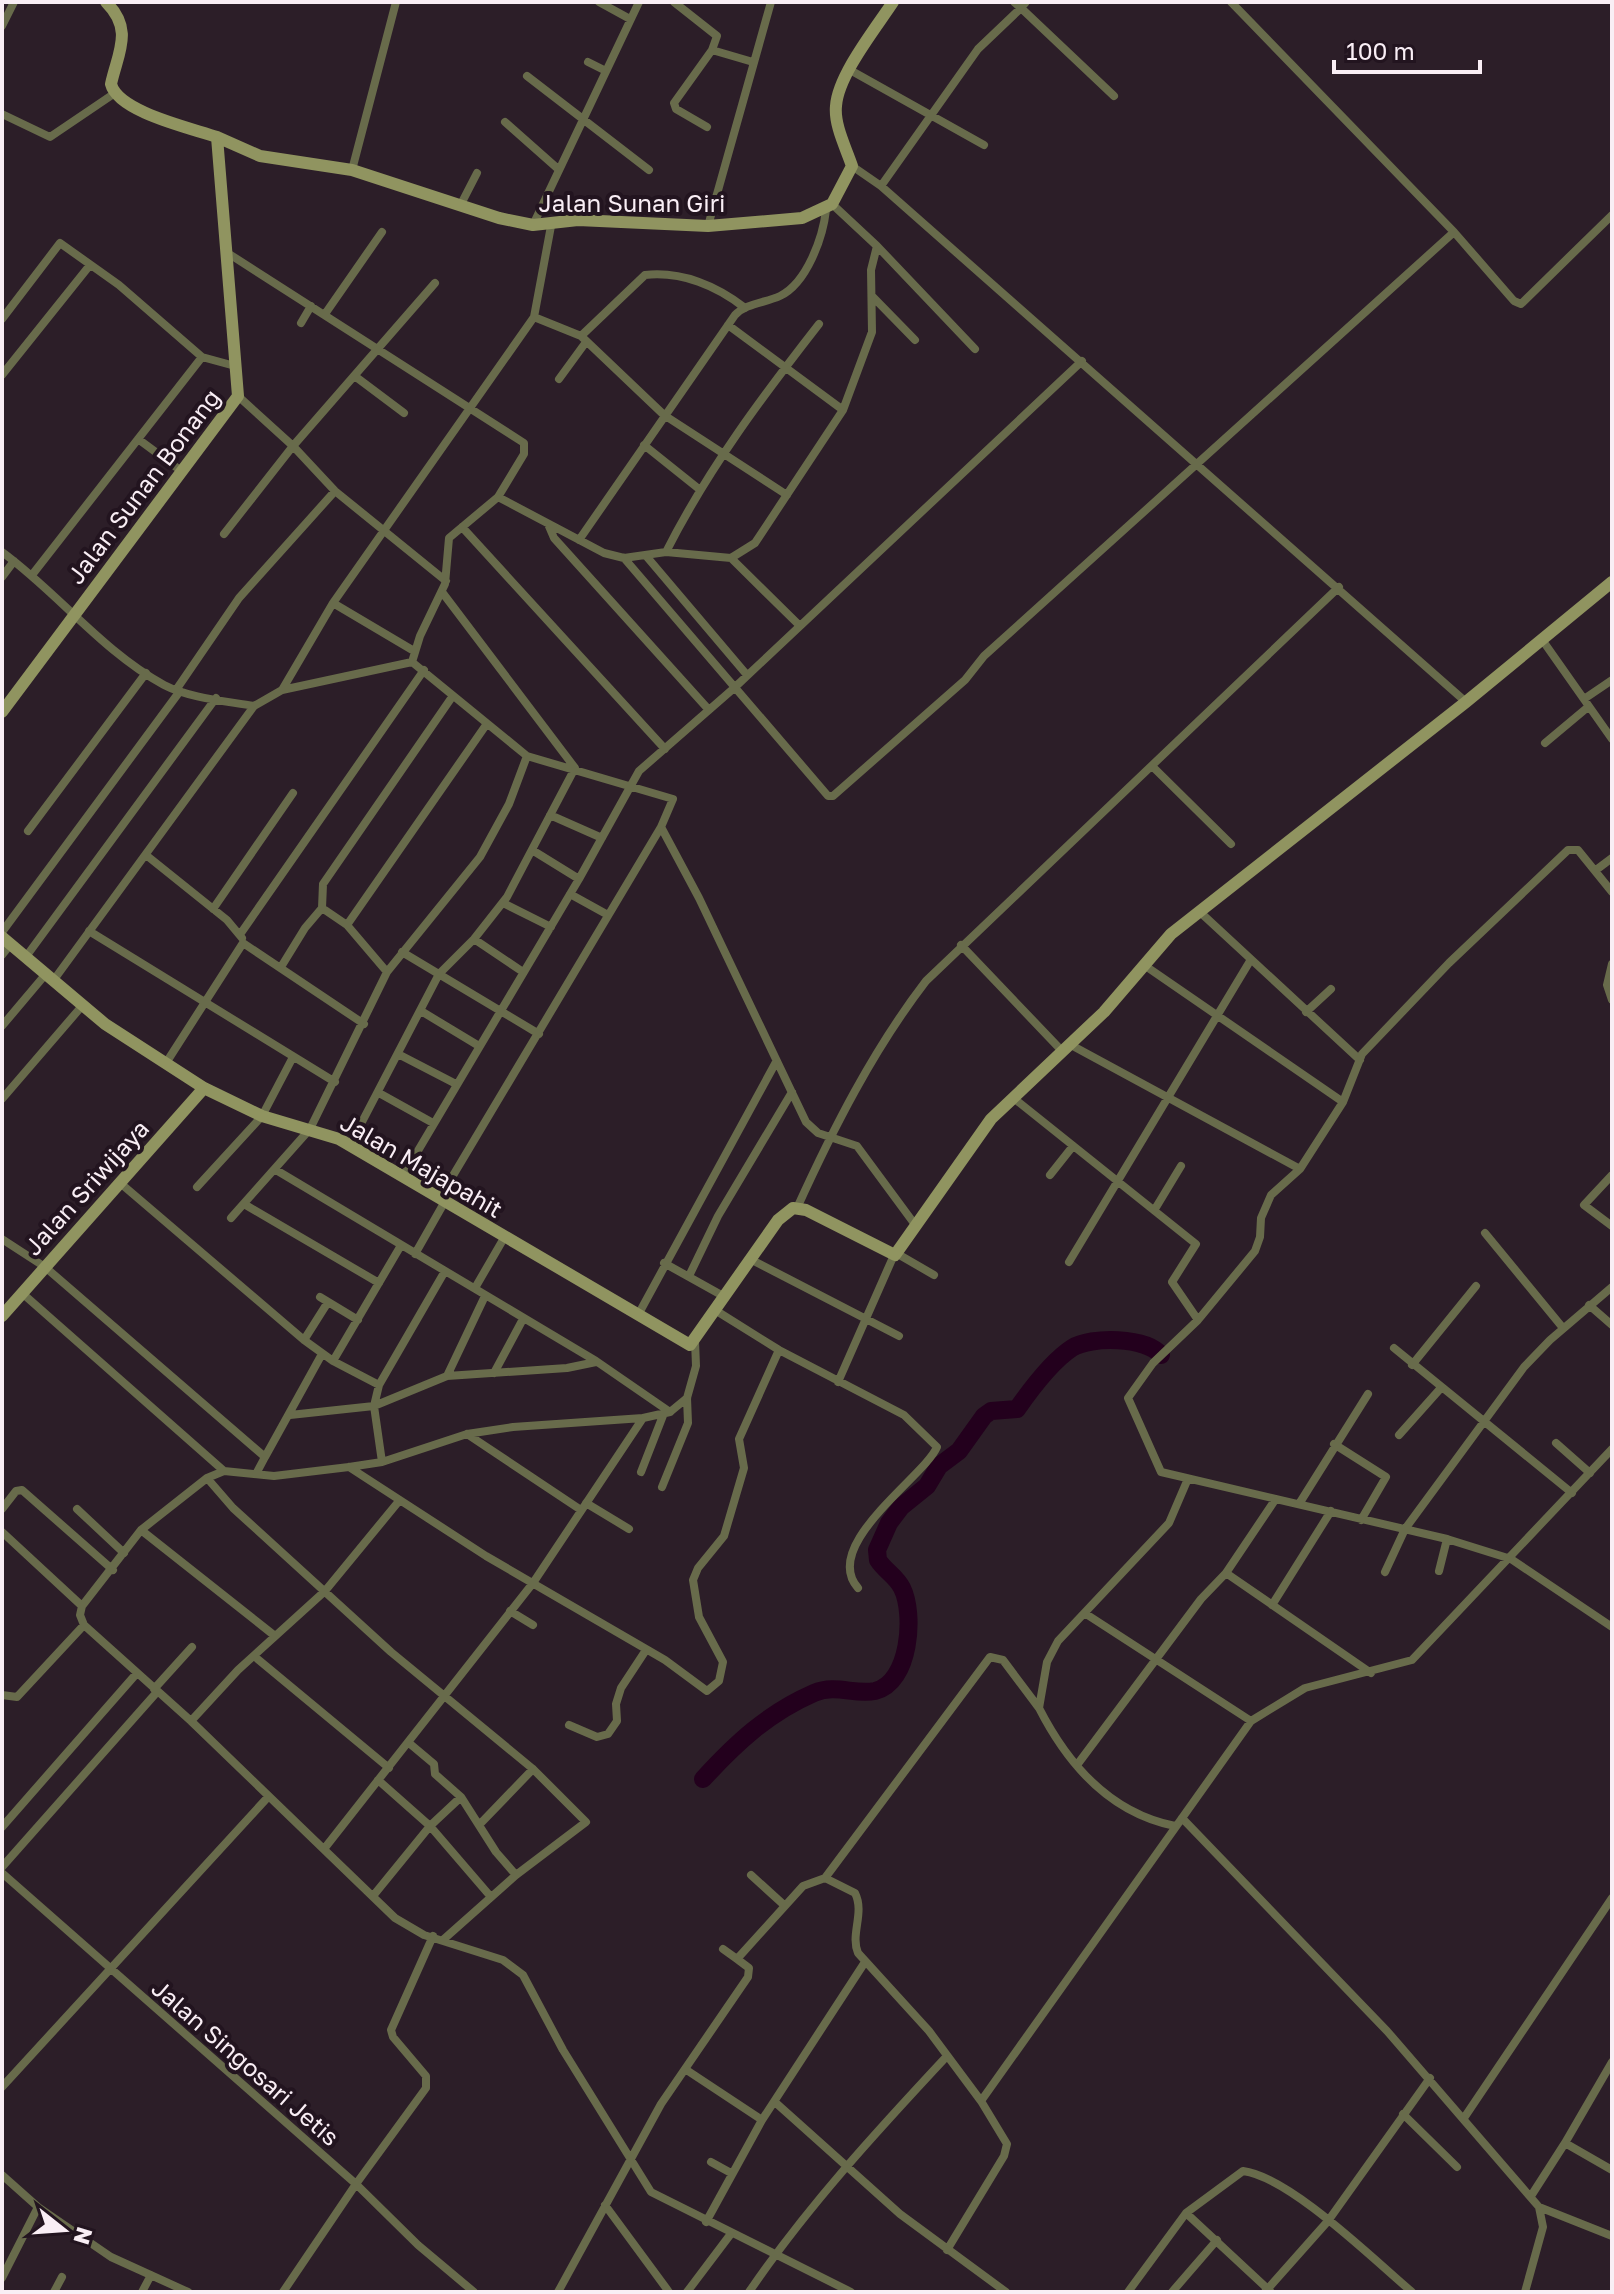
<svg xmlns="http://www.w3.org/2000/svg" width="1614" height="2294" font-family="'Golos Text',sans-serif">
<rect width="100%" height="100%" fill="#2c1e28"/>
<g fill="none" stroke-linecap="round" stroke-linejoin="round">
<path stroke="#23001d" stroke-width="18" d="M 703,1779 C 736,1743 768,1713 814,1693 C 836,1684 854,1695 875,1691 C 910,1683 915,1614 902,1588 C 896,1576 885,1571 878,1560 L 877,1550 L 889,1523 L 901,1507 L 927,1486 L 939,1466 L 959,1451 L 984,1416 L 991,1411 L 1017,1409 C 1031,1389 1052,1361 1072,1348 C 1091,1336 1146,1337 1161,1355"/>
<path stroke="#686b4b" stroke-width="8" d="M 599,2 L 630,19
M 674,2 L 717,36 L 712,50 L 674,103 L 676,109 L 707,127
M 1014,2 L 1021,8 L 1026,2
M 2,26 L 14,2
M 712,50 L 753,62
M 588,62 L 604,70
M 850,70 L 984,145
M 527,76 L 649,170
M 2,114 L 50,137 L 115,93
M 505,122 L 557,168
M 852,166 L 881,186 L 1466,702
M 352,170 L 396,2
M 881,186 L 978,49 L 1021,8 L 1114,96
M 832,204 L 877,246 L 871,270 L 872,332 L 843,410 L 755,543 L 731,558 L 666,552 L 624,558 L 604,553 L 498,497 L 449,538 L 445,584 L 420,636 L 412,662 L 527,756 L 673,799 L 661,827 L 699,898 L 806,1122 L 818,1133 L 857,1146 L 916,1226
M 460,206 L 477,173
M 533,225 L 639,2
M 708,226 L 771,2
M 1454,232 L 1514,301 L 1521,304 L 1612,215
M 877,246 L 975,349
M 226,252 L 524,443 L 524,454 L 498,497
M 872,296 L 915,340
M 325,314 L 382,232
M 534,317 L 581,336 L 664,415 L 787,495
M 2,319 L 60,243 L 119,285 L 202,357 L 235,366
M 301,323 L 311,306
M 728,325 L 843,410
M 581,336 L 645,275 C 682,271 717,286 745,308
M 2,375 L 90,265
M 356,377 L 404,413
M 559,379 L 586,342
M 238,396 L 293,446 L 335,491 L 446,581
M 138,439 L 180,470
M 644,445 L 699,489
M 548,524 L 554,538 L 709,710
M 462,527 L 665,749
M 224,534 L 293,446 L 435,283
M 579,540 L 735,315 C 746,303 765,303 780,296 C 807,283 823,237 826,210
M 2,552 C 58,593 102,651 164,685 C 189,698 226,701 254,706
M 666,552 C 708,469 762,397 819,324
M 647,557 L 747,675
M 624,558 L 828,796 L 833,796 L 965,680 L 984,656 L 1454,232 L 1231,2
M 731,558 L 799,625
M 32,575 L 202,357
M 2,577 L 14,561
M 333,603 L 414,651
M 1543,641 L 1612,739
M 176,690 L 239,598 L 335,491
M 282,690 L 333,603 L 534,317 L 551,226
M 1584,699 L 1612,680
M 1545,743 L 1588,707
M 1152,766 L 1231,844
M 550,815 L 602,838
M 28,831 L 146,673
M 532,850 L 579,879
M 146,855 L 227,920 L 242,938
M 1596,870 L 1612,858
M 570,894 L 608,915
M 503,903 L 551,927
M 213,909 L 293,793
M 1201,913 L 1360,1060
M 347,925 L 486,725
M 89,931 L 335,1082
M 2,932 L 180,691
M 241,933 L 424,670
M 474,939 L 523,972
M 961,945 L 1063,1052
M 402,952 L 539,1034
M 2,955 L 10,945
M 25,958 L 216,698
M 1612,964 L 1607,985 L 1612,1000
M 1144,965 L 1343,1102 L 1362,1054 L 1449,963 L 1568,850 L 1578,850 L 1612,892
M 281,967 L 305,928 L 322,908
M 387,972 L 347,925 L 322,908 L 323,884 L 452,697
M 53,981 L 254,706 L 282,690 L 412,662
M 421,1011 L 479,1046
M 1306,1012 L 1331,989
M 2,1026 L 45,975
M 1071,1045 L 1300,1169 L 1271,1195 L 1261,1218 L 1260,1237 L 1255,1251 L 1198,1320
M 398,1054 L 456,1084
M 166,1063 L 243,943 L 364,1024
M 379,1093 L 433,1123
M 2,1099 L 82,1006
M 1016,1100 L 1196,1244 L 1172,1282 L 1198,1320 L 1153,1363 L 1128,1398 L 1161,1472 L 1447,1539 L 1511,1559 L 1612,1627
M 350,1145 L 439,974 L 474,939 L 507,897 L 575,768 L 442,592
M 1300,1169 L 1343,1102
M 276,1170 L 596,1361 L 670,1412 L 687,1398
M 1050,1175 L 1073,1146
M 1612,1175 L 1584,1205 L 1612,1226
M 403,1176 L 579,879 L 639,771 L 733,689 L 1082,361
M 119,1182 L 304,1340 L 333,1361 L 379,1385 L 374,1406 L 382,1462
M 197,1187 L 262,1116 L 293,1057
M 439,1199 L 661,827
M 244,1204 L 379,1283
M 797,1208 C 833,1129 873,1050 926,981 L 1339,587
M 1155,1209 L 1181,1166
M 231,1218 L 310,1129 L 387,972 L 480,857 L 509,804 L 527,756
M 1485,1233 L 1563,1328
M 2,1239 L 45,1267 L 265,1457 L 256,1474
M 896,1253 L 934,1275
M 415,1254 L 444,1203
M 750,1259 L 899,1336
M 1069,1262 L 1250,961
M 664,1263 L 725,1297
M 689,1276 L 718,1216 L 792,1092
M 475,1288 L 504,1238
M 22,1293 L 224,1471
M 320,1297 L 358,1320
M 1589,1305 L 1612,1325
M 715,1310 L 779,1350 L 904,1415 L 937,1447 C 925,1476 820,1545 858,1588
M 638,1315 L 776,1062
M 304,1340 L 328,1302
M 1394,1348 L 1572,1493
M 333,1361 L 400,1247
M 1412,1365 L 1476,1286
M 494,1373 L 523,1319
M 447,1376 L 485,1296
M 838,1382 L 894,1255
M 379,1385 L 445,1271
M 290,1415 L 374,1406 L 447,1376 L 567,1368 L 596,1362
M 467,1434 L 581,1510
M 1399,1435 L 1440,1389
M 1556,1443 L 1590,1473
M 1334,1444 L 1386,1477 L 1361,1520
M 265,1457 L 322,1354
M 349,1467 L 486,1556 L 665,1660 L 707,1691 L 719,1681 L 723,1662 L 699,1617 L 693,1580 L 698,1568 L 724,1536 L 744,1468 L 739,1439 L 779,1350
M 641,1472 L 664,1413
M 207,1478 L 233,1508 L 391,1652 L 533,1769 L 586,1822 L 516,1875 L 444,1939
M 662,1487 L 688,1423 L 687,1398 L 696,1366 L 695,1341
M 586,1503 L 629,1529
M 1299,1504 L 1368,1394
M 2,1509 L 16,1491 L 22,1490 L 113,1570
M 77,1509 L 124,1553
M 141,1530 L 275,1636
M 2,1532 L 82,1606 L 80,1615 L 84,1625 L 191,1721 L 395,1918 L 424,1935 L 503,1960 L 523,1975 L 563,2050 L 651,2192 L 851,2292
M 1439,1571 L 1447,1539
M 1385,1572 L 1405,1529 L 1524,1367 L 1550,1340 L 1612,1287
M 1226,1573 L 1371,1673
M 1272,1605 L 1331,1511
M 82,1606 L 141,1530 L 207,1478 L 224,1471 L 274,1476 L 349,1467 L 382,1462 L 467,1434 L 513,1427 L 643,1418
M 510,1611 L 533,1625
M 1086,1614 L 1251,1721
M 254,1656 L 389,1768
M 154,1689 L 192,1647
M 2,1695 L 17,1697 L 84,1625
M 191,1721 L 238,1670 L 325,1591 L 399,1501
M 569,1725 L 597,1737 L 608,1734 L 617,1721 L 616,1704 L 621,1688 L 646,1650
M 409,1743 L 434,1764 L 435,1774 L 461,1797
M 1077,1765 L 1201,1599 L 1226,1573 L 1275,1500
M 378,1780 L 430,1826 L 491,1897
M 1182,1818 L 1387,2031 L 1539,2207
M 480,1824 L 533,1769
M 1175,1826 C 1110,1813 1068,1765 1039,1708 L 1047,1662 L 1058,1641 L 1169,1523 L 1187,1481
M 2,1827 L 137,1673
M 324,1849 L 533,1583 L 643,1418 L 670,1412
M 2,1867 L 157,1692
M 2,1873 L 356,2184 L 283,2292
M 751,1875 L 784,1905
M 825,1878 L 855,1893 C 865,1913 850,1934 858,1953 L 929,2031 L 981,2101 L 1007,2144 L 1004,2156 L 947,2250
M 373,1896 L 430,1826 L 461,1797 L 496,1852 L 516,1875
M 433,1936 L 391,2030 L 393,2037 L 426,2076 L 426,2088 L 356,2184 L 418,2245 L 474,2292
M 723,1949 L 737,1959
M 1612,2062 L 1565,2143 L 1612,2170
M 685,2069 L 762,2120
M 2,2087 L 268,1797
M 981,2101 L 1251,1721 L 1305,1688 L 1412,1660 L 1612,1449
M 776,2103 L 900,2214 L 1006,2292
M 1403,2114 L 1457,2167
M 1464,2118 L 1612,1898
M 711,2162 L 731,2173
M 2,2175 L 38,2207 L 111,2257 L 188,2292
M 1531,2196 L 1565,2143
M 605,2205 L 669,2292
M 1186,2213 L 1270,2291
M 706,2222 L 762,2120 L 865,1962
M 2,2278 L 38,2207
M 54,2292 L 62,2277
M 142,2292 L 151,2275
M 558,2292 L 661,2104 L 748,1977 L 749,1968 L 737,1959 L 803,1886 L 825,1878 L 990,1657 L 1003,1660 L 1039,1708
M 687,2292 L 730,2235
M 749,2292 C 807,2207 877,2131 947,2056
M 1128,2292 L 1186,2213 L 1243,2171 C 1290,2177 1374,2260 1412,2292
M 1172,2292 L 1217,2240
M 1265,2292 L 1328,2221 L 1430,2078
M 1525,2292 L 1543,2227 L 1539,2207 L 1612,2236"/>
<path stroke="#909460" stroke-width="12" d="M 217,137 L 260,156 L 352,170 L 499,218 L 533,225 L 578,220 L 708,226 L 802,218 L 832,204 L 852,166 C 846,148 834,125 836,106 C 838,75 876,28 893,2
M 2,712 L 238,396 L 217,137 C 191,128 118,112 111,84 C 118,52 134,30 106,2
M 2,937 L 105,1024 L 204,1088 L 262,1116 L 339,1139 L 690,1345 L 778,1220 L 793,1208 L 806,1210 L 895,1255 L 991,1119 L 1104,1012 L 1171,934 L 1466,702 L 1612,582
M 2,1316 L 204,1088"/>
</g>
<g text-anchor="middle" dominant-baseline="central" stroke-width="8" stroke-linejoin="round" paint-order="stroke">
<g font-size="24" fill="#f9eef5" stroke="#22141f">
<text x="632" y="202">Jalan Sunan Giri</text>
<text transform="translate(143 486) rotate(-53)">Jalan Sunan Bonang</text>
<text transform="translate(422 1165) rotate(30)">Jalan Majapahit</text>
<text transform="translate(86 1187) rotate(-48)">Jalan Sriwijaya</text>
<text transform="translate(246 2062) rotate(41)">Jalan Singosari Jetis</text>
</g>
</g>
<rect width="1614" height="2294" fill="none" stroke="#f9eef5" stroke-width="8"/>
<g transform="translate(64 2230) rotate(107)" stroke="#22141f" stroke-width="6" paint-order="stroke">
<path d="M0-6L14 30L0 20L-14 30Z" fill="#f9eef5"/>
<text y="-12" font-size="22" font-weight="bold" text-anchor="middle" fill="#f9eef5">N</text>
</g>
<path d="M1334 60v12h146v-12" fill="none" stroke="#f9eef5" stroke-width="4"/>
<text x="1346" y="60" font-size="24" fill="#f9eef5" stroke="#22141f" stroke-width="6" paint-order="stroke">100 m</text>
</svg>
